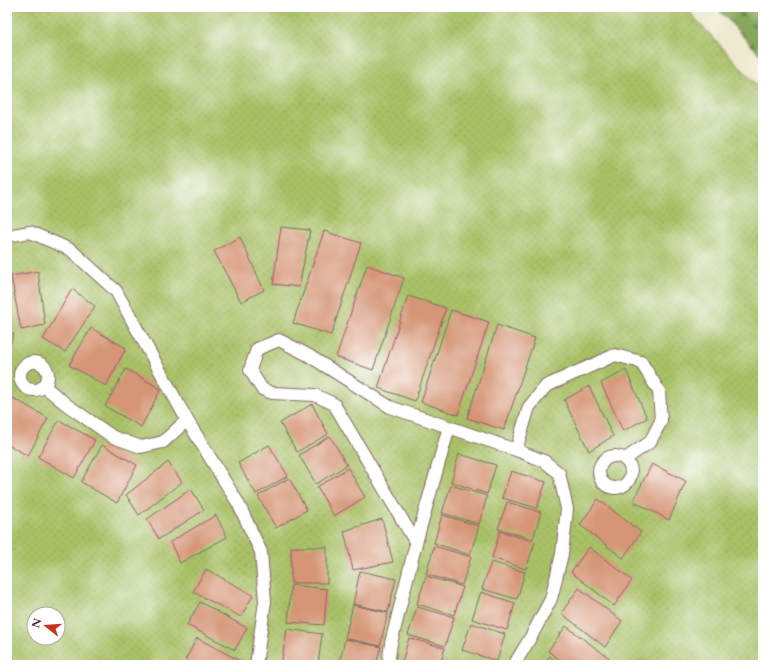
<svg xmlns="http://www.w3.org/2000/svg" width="770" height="672" font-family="Cardo,serif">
<defs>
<pattern id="grass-dots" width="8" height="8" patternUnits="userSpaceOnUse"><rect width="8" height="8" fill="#a9c166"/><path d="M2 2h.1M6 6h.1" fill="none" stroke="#93a559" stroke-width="1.8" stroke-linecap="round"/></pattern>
<pattern id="forest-firs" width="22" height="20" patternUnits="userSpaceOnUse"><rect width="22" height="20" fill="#86a75b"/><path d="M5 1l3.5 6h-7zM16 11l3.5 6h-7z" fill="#70874b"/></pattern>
</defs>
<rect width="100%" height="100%" fill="#fff"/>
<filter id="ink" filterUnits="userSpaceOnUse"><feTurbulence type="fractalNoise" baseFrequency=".025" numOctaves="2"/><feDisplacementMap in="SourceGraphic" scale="8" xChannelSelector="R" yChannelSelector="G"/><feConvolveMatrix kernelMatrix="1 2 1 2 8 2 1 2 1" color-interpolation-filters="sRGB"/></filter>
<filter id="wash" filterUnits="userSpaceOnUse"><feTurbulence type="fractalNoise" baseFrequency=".012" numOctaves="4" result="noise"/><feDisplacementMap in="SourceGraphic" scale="16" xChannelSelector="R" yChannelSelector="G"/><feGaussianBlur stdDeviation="0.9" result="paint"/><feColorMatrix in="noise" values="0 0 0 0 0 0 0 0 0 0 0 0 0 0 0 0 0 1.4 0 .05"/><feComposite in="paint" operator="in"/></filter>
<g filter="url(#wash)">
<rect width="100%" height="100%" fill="#eee9d0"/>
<path fill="url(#grass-dots)" stroke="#7a7048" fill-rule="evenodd" d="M 7,7 L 685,7 L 763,92 L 763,665 L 7,665 ZM 34,614 L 58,614 L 58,638 L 34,638 Z"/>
<path fill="url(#forest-firs)" stroke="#686343" d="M 716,7 L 763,7 L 763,58 Z"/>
<g id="blocks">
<path fill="#d59576" d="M 281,227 L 310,230 L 299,287 L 273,284 Z
M 324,231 L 361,243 L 331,335 L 293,323 Z
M 240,237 L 264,290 L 241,302 L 214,251 Z
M 367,265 L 404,278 L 373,370 L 336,357 Z
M 38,271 L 45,325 L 21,330 L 11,276 Z
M 72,289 L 95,306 L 65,352 L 43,339 Z
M 408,296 L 446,308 L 415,401 L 378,388 Z
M 451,310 L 489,322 L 458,415 L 421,402 Z
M 497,325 L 535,338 L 504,430 L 467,418 Z
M 91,328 L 126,348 L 106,386 L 69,365 Z
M 7,331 L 14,334 L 7,353 Z
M 126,369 L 161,389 L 141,427 L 105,406 Z
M 626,370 L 647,418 L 623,431 L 601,383 Z
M 589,386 L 613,436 L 589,451 L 564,400 Z
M 13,398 L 48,418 L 28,456 L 7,444 L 7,408 Z
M 312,404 L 328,434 L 297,452 L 280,423 Z
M 59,420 L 95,440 L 74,478 L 38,457 Z
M 330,436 L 347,465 L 316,484 L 299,455 Z
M 102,445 L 137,465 L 117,503 L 81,482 Z
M 269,445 L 288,476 L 256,494 L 238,463 Z
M 459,454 L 496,465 L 487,494 L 451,482 Z
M 168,462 L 182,482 L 139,515 L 126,495 Z
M 652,464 L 686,481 L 669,520 L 633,501 Z
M 348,468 L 365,497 L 334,516 L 317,487 Z
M 511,471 L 546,482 L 537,508 L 502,498 Z
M 289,478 L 307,510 L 276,528 L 258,496 Z
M 451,485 L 487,496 L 479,524 L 442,513 Z
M 191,489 L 204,510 L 159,539 L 147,519 Z
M 598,499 L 641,532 L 623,558 L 580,525 Z
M 507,502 L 541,512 L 533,539 L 498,529 Z
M 216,515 L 227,537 L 180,563 L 170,542 Z
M 442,515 L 479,526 L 470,555 L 434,543 Z
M 382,519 L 393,562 L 353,570 L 344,531 Z
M 500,531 L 535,542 L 526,569 L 492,558 Z
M 434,546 L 471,557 L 462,585 L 426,574 Z
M 291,547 L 327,547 L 327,583 L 291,583 Z
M 589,547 L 632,580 L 614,606 L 571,572 Z
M 491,562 L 525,572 L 517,599 L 482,589 Z
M 206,569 L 253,595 L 241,617 L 193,592 Z
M 360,571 L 396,579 L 388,612 L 353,604 Z
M 426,576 L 463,587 L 454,615 L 417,604 Z
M 291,585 L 327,589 L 324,625 L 288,622 Z
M 579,588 L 622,621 L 605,647 L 561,613 Z
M 481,592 L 515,603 L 507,630 L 472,619 Z
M 200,602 L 247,628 L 235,650 L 187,625 Z
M 353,605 L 388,613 L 380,646 L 345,638 Z
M 417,607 L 454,617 L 445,646 L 408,635 Z
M 471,623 L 505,634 L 497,661 L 462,650 Z
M 566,626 L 609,658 L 604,665 L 566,665 L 548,651 Z
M 287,629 L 322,634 L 318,665 L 281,665 Z
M 197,638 L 244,663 L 243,665 L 194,665 L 185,660 Z
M 409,638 L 445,648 L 440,665 L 401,665 Z
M 345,639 L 381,647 L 376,665 L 339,665 Z
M 550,656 L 558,665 L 542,665 Z"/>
</g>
</g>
<g filter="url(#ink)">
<use href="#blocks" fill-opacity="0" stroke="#836665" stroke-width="1"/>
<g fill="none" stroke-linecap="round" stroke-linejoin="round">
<defs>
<path id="minor" d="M 7,236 L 30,232 L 71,250 L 116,291 L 187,420 L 238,503 L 261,552 L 265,601 L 256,665
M20 376a14 14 0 1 1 28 0a14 14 0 1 1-28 0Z
M 44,386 L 67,405 L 113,437 L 141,447 L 163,442 L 187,420
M599 472a16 16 0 1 1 32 0a16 16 0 1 1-32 0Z
M 416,543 L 334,404 L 315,395 L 272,393 L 262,389 L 250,370 L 257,349 L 279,340 L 308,355 L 390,407 L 516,450 L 529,407 L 546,386 L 615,355 L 641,362 L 659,391 L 661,421 L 650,442 L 625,459
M 388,665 L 391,643 L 416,543 L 449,427
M 514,665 L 532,635 L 551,599 L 562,554 L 567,509 L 559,473 L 544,461 L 516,450"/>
</defs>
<use href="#minor" stroke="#836665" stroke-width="14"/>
<use href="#minor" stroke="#fff" stroke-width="12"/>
</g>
</g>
<rect width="770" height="672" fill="none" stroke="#fff" stroke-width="24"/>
<g transform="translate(46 626) rotate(287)"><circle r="19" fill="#ffffff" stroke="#b7a5aa"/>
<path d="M0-3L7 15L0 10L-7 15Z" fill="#c8321e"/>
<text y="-6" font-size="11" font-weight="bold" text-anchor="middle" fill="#4a1f2b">N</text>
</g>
</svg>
